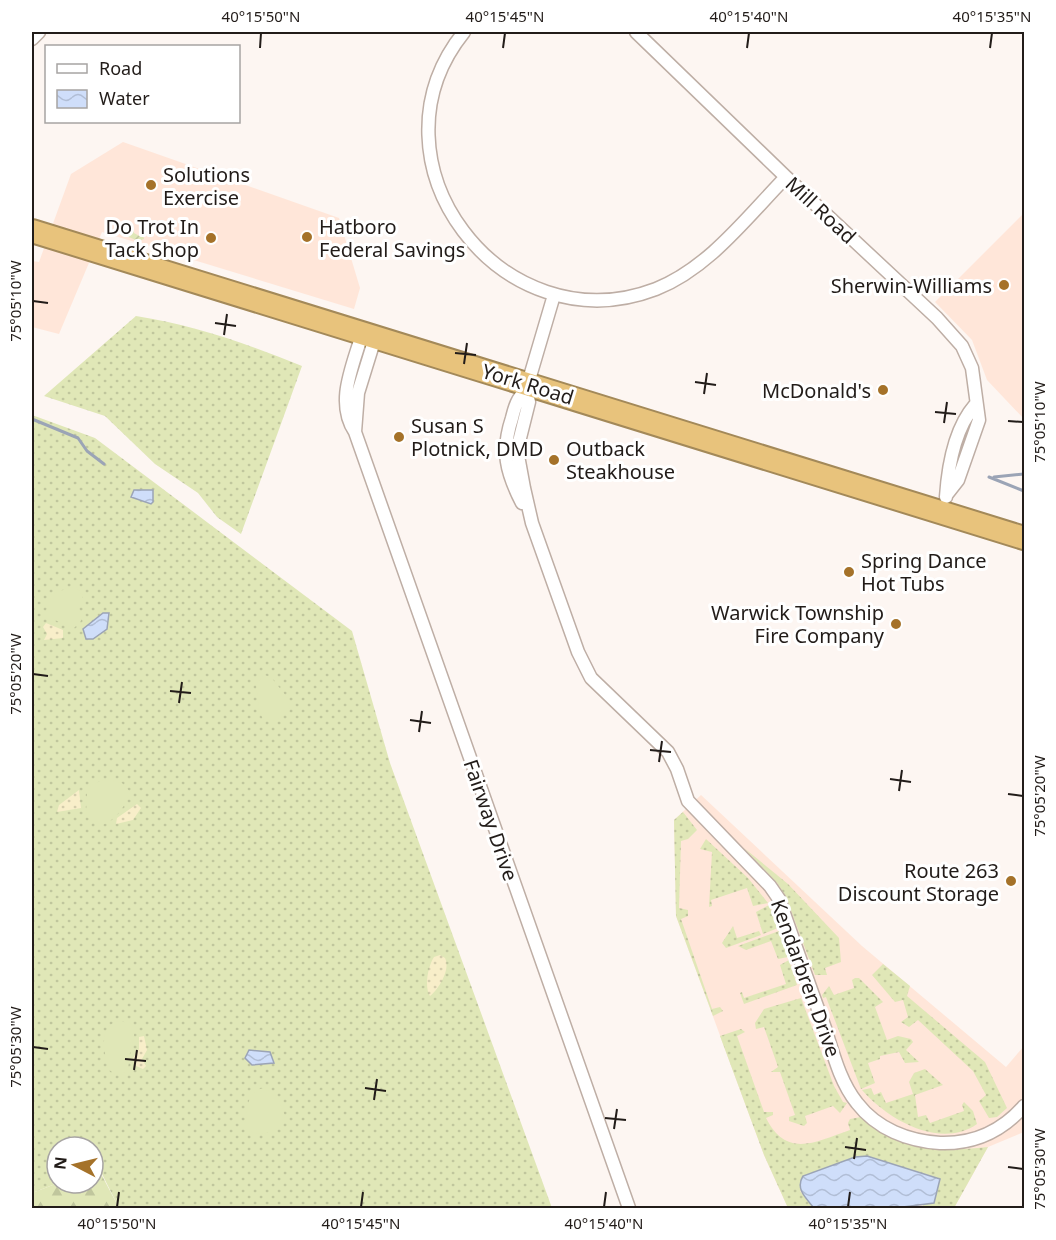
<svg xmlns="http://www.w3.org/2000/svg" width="1056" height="1240" font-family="'Noto Sans',sans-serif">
<defs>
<pattern id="grass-dots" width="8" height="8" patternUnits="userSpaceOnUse" patternTransform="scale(1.5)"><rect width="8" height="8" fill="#e0e7b7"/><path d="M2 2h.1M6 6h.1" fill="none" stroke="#c0c69d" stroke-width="1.8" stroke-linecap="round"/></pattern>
<pattern id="forest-firs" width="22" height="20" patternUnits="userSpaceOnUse" patternTransform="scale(1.5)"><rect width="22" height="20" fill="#e0e7b7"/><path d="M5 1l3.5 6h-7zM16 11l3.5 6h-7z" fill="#c0c69d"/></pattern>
<pattern id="sand-dots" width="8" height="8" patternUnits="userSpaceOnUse" patternTransform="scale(1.5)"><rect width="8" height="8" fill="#f8eec9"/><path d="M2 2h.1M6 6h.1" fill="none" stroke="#d4ccac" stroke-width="1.8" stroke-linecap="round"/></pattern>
<pattern id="garden-furrows" width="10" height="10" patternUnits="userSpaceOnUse" patternTransform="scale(1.5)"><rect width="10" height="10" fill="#e0e7b7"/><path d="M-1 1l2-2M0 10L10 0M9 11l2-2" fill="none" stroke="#c0c69d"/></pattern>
<pattern id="water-waves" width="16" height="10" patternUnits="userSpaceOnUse" patternTransform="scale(1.5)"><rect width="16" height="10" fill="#cfdefa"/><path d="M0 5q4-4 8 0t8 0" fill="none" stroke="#b1bed6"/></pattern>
</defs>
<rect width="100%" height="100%" fill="#fdf6f2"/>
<path fill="#ffe6d9" d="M 123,142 L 339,218 L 360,288 L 354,309 L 102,232 L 59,334 L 32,327 L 32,261 L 39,262 L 71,174 Z
M 1024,213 L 1024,419 L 987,380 L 972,340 L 935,302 Z
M 701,795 L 862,946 L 1006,1067 L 1024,1046 L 1024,1132 L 988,1147 L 954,1208 L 788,1208 L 764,1155 L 676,916 L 674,820 Z"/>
<path fill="url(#grass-dots)" d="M 136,316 C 194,325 248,344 302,366 L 241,534 L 217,517 L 198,493 L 155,464 L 105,416 L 44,396 Z
M 32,415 L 95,438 L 352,631 L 390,763 L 552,1208 L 119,1208 L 99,1168 L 93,1170 L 93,1147 L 57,1147 L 58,1183 L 32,1193 Z
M 683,812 L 697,830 L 688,839 L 681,841 L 679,908 L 688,910 L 688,916 L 681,919 L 712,1009 L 720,1007 L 723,1011 L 713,1016 L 676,916 L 674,820 Z
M 706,839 L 748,878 L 768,903 L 753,906 L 747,888 L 711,900 L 712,906 L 709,907 L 712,852 L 700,849 Z
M 744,848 L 788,884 L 839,938 L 841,962 L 825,968 L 827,975 L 815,975 L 786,897 L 778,884 Z
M 769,905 L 778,928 L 763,934 L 756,912 Z
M 733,926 L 737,938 L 759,931 L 761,935 L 726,948 L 722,943 Z
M 779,931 L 788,957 L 778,959 L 771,941 L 746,950 L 738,946 Z
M 789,960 L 797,985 L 744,1004 L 740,993 L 742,992 L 744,998 L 786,984 L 780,965 Z
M 883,964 L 910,986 L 907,996 L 985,1062 L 1007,1108 L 997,1117 L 989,1118 L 979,1101 L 986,1095 L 973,1071 L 918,1020 L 909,1027 L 901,1022 L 908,1017 L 903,1000 L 895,1002 L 872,975 Z
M 855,978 L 859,978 L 883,1002 L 875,1007 L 887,1040 L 898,1036 L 911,1039 L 913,1042 L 906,1050 L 919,1062 L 905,1063 L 899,1052 L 880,1056 L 880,1059 L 868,1063 L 875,1083 L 861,1089 L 826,997 L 823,998 L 822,995 L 829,986 L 834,995 L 854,988 L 852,980 Z
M 801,998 L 834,1086 L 843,1102 L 847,1103 L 840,1113 L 833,1106 L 805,1116 L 807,1123 L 804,1126 L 789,1121 L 789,1117 L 795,1115 L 780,1072 L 771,1072 L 778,1067 L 764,1027 L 756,1029 L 755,1023 L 764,1009 Z
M 741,1029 L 745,1032 L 737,1036 L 764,1112 L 773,1112 L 773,1115 L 766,1118 C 787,1159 815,1142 850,1130 L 848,1123 L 850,1119 L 861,1117 C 903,1152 936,1152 988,1147 L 954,1208 L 895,1208 L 922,1207 L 940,1179 L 867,1156 L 800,1191 L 814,1208 L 788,1208 L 764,1155 L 720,1036 Z
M 925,1069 L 943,1085 L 915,1095 L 918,1117 L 926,1115 L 930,1123 L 964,1111 L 962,1105 L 964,1102 L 973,1111 L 977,1124 C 940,1150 887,1119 862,1090 L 871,1088 L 874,1095 L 881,1092 L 886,1103 L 913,1094 L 909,1082 L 914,1073 Z"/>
<path fill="url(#forest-firs)" d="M 98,1168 L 119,1208 L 32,1208 L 32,1193 L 58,1183 L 93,1183 L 93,1170 Z"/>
<path fill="url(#sand-dots)" d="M 46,623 L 63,630 L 63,638 L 44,640 L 47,634 L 43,627 Z
M 79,790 L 81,808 L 57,812 L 59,805 Z
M 137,804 L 141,808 L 133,820 L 116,824 L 117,818 Z
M 440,955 L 445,958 C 451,970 438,990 430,996 C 424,987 428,966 434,957 Z
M 144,1036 L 147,1050 L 142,1059 L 146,1066 L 143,1069 L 136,1066 L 133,1058 L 139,1049 L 139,1037 Z"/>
<path fill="url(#garden-furrows)" d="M 126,224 L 133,225 L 134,233 L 141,237 L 143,235 L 144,239 L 138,241 L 117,232 L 117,227 Z"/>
<path fill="#e0e7b7" d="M 71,587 L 77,588 L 83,596 L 79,607 L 81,621 L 73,629 L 49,617 L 46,611 L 52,594 Z
M 264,675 L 271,677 L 290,701 L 289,712 L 275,721 L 263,719 L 259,711 L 256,684 Z
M 105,779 L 122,783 L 130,792 C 126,806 112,826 97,825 L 86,816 L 87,793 L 91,785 Z
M 118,1021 L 130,1023 C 138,1034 132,1041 130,1053 C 128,1064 131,1074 116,1075 L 108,1069 C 105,1052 97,1028 118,1021 Z
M 264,1088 L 278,1098 L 285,1116 L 280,1127 C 269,1134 251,1139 245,1124 C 249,1109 245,1091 264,1088 Z"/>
<path fill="url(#water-waves)" stroke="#9ba4b6" stroke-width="1.5" d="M 134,490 L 153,490 L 153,502 L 151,504 L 131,497 Z
M 103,613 L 109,613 L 107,629 L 93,639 L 86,639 L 83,629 Z
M 249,1050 L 270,1052 L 274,1063 L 252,1065 L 245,1058 Z
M 867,1156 L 940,1179 L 934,1203 L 895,1208 L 814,1208 C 806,1198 795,1189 803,1176 L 855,1157 Z"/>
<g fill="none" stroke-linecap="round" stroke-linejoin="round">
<path stroke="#9ba4b6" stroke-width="3" d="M 32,419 L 78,438 L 87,451 L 104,464
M 989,477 L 1024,491
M 994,477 L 1024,474"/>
<defs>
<path id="street" d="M 464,32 C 360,161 502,348 656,289 C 709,268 747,217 786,177
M 636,32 L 786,177 L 937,318 L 962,346 L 972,368 L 979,420 L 958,480 L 947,494
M 32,39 L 39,32
M 554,295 L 526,390 L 529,402 L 517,450 L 524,488 L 532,523 L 578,652 L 591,678 L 668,752 L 677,769 L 688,801 L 770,886 L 779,899 C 794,942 809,985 825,1028 C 833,1053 840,1082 857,1103 C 877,1129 908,1141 940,1143 C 973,1144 1002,1131 1024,1106
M 362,334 C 353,366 335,402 355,432 L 629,1208
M 355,432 L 358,393 L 375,338
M 946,497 C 948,467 955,428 975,405
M 522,503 C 506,472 501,451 512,418 C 515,406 517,399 526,390"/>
<path id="highway" d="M 32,231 L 1024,538"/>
</defs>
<use href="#street" stroke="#beaea5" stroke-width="15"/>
<use href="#highway" stroke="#a38959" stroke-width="26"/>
<use href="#street" stroke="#fff" stroke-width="12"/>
<use href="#highway" stroke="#e8c37c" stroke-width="22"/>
</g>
<path fill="none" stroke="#221c19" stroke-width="2" d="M 260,48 L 261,33M 503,48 L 505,33M 747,48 L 749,33M 990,48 L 992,33M 33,301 L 48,303M 215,323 L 236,326M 224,335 L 227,314M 455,353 L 476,355M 464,364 L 467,343M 695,382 L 716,385M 704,394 L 707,373M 935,412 L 956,414M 1008,421 L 1023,422M 944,423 L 947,402M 33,674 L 48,676M 170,691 L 191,693M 179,703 L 182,682M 410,720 L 431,723M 419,732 L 422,711M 650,750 L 671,752M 659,762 L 662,741M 890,779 L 911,782M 899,791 L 902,770M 1008,794 L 1023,796M 33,1047 L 48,1049M 125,1059 L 146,1061M 134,1070 L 137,1050M 365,1088 L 386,1091M 374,1100 L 377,1079M 605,1118 L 626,1120M 614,1129 L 617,1109M 845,1147 L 866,1150M 854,1159 L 857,1138M 1008,1167 L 1023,1169M 117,1207 L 119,1192M 361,1207 L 363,1192M 604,1207 L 606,1192M 848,1207 L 850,1192"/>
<g fill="#a57229" stroke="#fff" stroke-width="2">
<circle cx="151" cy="185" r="6"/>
<circle cx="307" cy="237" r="6"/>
<circle cx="211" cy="238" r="6"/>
<circle cx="1004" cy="285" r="6"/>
<circle cx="883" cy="390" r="6"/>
<circle cx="399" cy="437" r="6"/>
<circle cx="554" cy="460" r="6"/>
<circle cx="849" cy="572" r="6"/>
<circle cx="896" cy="624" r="6"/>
<circle cx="1011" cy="881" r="6"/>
</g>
<g text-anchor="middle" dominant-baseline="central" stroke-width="6" stroke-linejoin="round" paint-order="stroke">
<g font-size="20" fill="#221c19" stroke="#fff" text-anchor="start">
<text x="163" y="174">Solutions<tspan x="163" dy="23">Exercise</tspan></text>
<text x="199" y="226" text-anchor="end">Do Trot In<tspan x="199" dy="23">Tack Shop</tspan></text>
<text x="319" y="226">Hatboro<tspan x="319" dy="23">Federal Savings</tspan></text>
<text x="992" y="285" text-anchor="end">Sherwin-Williams</text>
<text x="871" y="390" text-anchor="end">McDonald's</text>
<text x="411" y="425">Susan S<tspan x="411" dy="23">Plotnick, DMD</tspan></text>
<text x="566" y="448">Outback<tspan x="566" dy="23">Steakhouse</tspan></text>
<text x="861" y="560">Spring Dance<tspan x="861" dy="23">Hot Tubs</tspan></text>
<text x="884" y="612" text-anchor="end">Warwick Township<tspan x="884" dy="23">Fire Company</tspan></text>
<text x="999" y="870" text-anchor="end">Route 263<tspan x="999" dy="23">Discount Storage</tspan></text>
</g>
<g font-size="20" fill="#221c19" stroke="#fff">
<text transform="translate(821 210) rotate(43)">Mill Road</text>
<text transform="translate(528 384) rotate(17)">York Road</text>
<text transform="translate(491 820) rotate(71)">Fairway Drive</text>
<text transform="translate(806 978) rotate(70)">Kendarbren Drive</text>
</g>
</g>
<rect width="1056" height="1240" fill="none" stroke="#ffffff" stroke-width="66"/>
<rect x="45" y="45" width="195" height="78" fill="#ffffff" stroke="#a7a4a3" stroke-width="1.5"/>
<rect x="57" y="64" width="30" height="9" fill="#ffffff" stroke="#a7a4a3" stroke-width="1.5"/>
<text x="99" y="75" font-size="18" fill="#221c19">Road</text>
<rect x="57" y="90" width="30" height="18" fill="url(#water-waves)" stroke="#a7a4a3" stroke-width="1.5"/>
<text x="99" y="105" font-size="18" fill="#221c19">Water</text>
<g transform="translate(75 1165) rotate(277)"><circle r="28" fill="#ffffff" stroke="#a7a4a3" stroke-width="1.5"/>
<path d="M0-4.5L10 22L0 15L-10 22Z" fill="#a57229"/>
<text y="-9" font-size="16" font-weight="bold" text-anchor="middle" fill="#221c19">N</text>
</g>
<rect x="33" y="33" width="990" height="1174" fill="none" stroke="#221c19" stroke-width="2"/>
<g font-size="15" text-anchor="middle" fill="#221c19">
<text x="261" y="22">40°15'50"N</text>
<text x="505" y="22">40°15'45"N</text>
<text x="749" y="22">40°15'40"N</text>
<text x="992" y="22">40°15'35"N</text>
<text transform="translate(16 301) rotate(-90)" y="5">75°05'10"W</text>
<text transform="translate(1040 422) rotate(-90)" y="5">75°05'10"W</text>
<text transform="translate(16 674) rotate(-90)" y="5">75°05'20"W</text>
<text transform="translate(1040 796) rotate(-90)" y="5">75°05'20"W</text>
<text transform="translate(16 1047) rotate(-90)" y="5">75°05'30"W</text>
<text transform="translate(1040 1169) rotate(-90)" y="5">75°05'30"W</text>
<text x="117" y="1229">40°15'50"N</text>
<text x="361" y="1229">40°15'45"N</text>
<text x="604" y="1229">40°15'40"N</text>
<text x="848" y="1229">40°15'35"N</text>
</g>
</svg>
